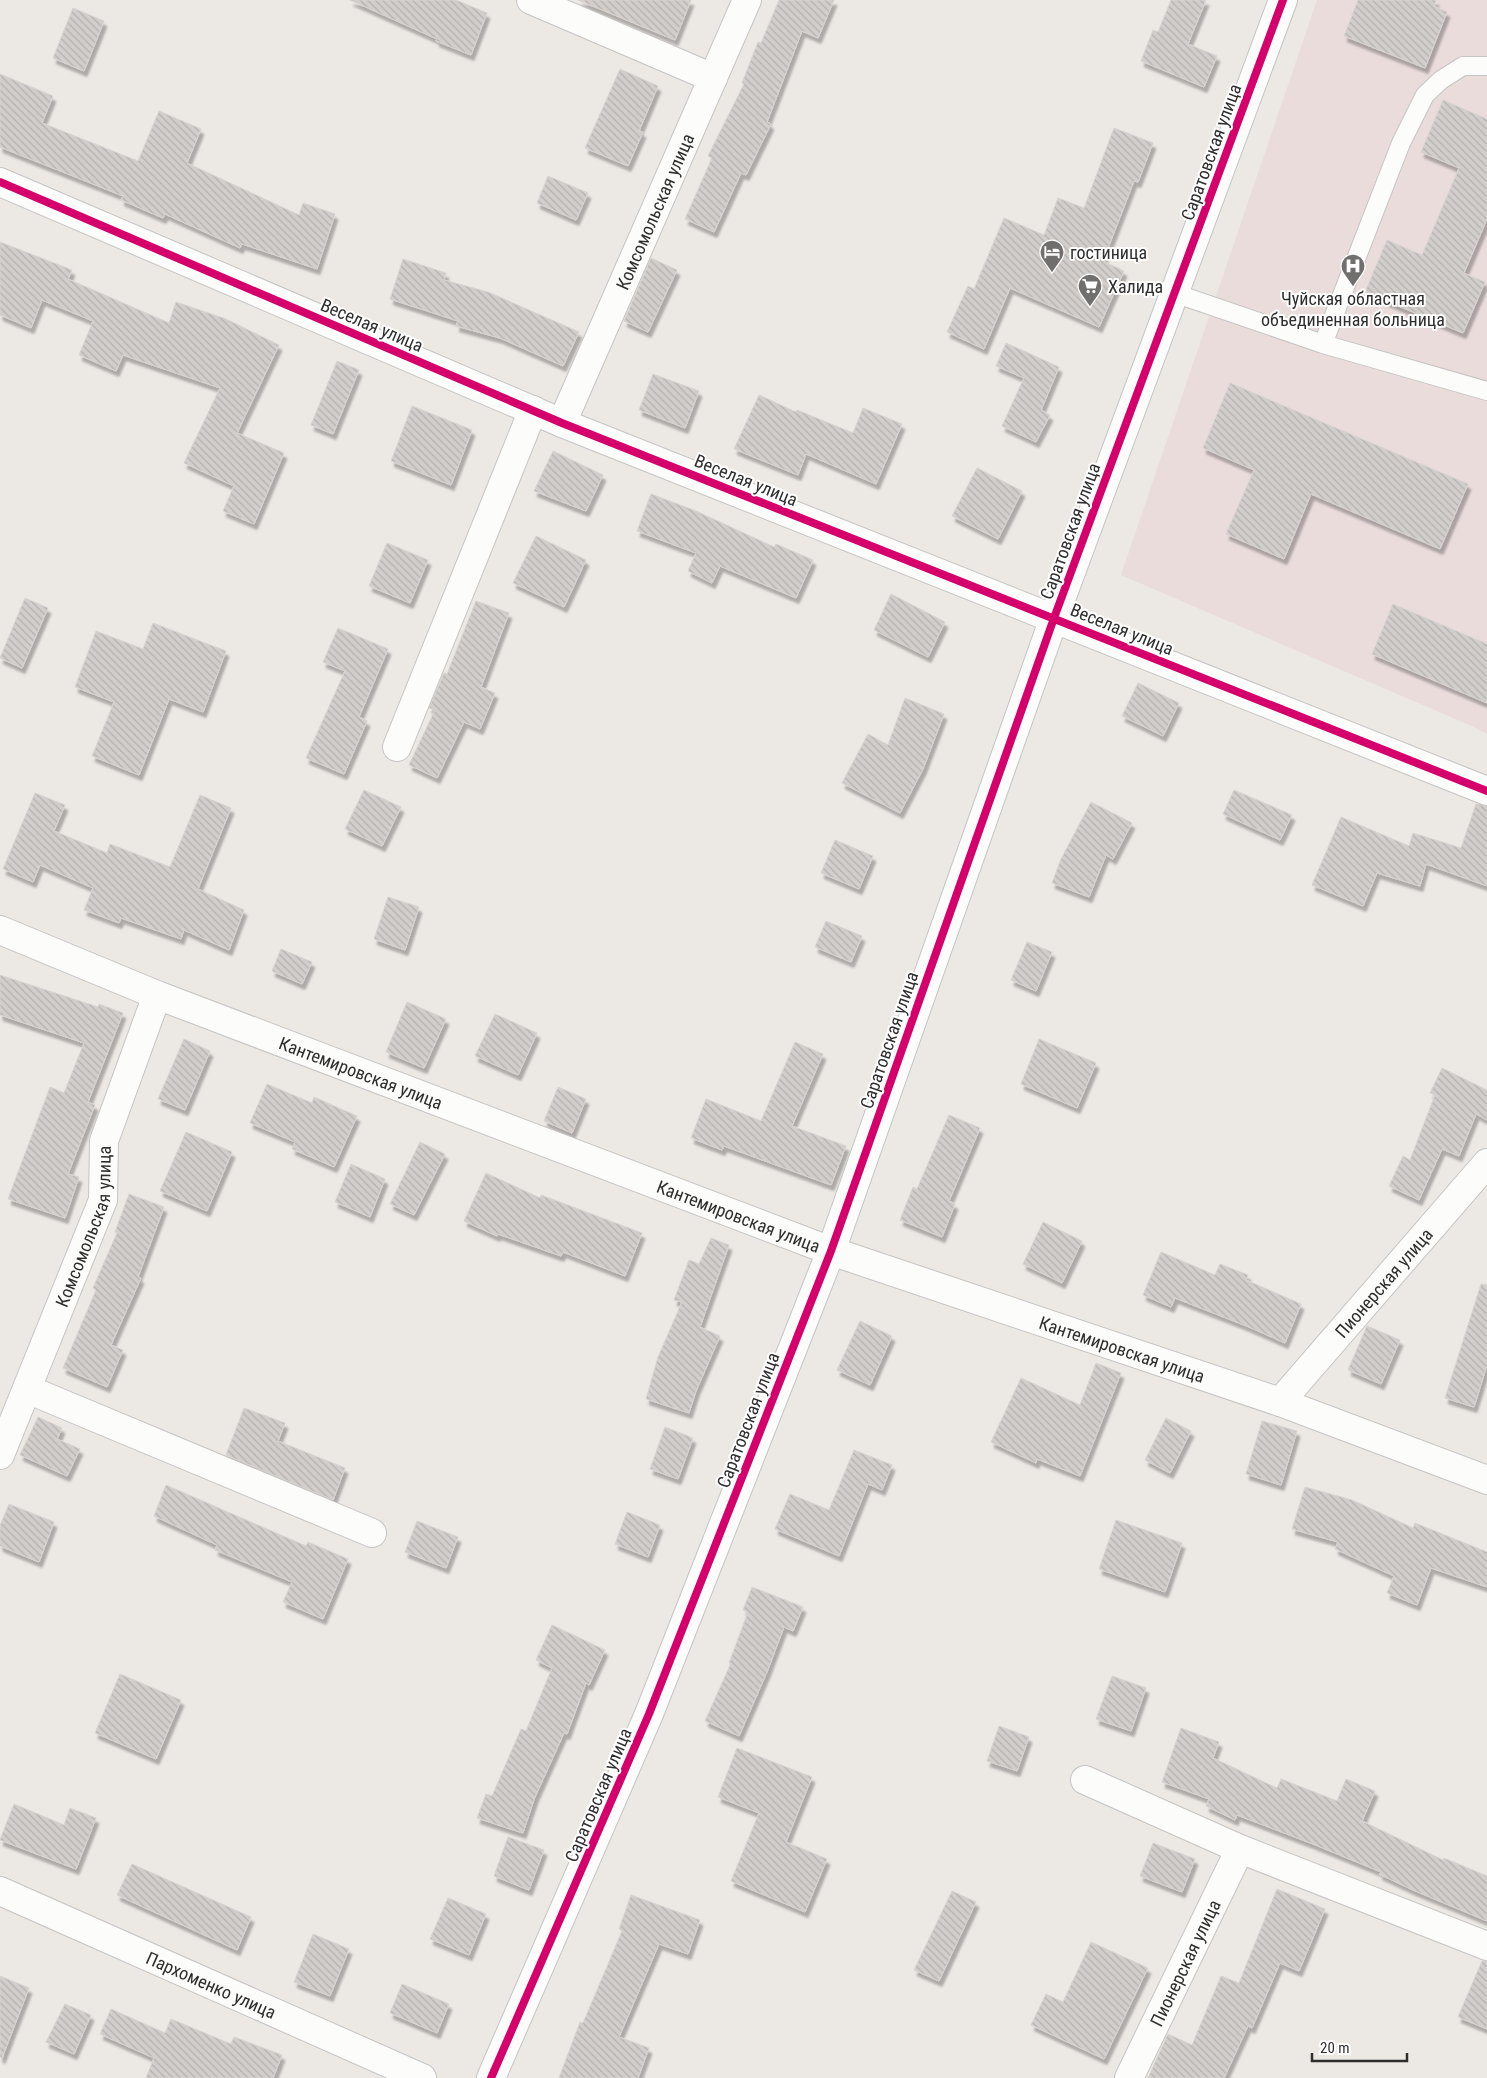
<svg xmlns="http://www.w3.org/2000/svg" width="1487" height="2078" font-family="'Roboto Condensed',sans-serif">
<defs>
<pattern id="building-back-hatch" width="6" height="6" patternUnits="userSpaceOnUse" patternTransform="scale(1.25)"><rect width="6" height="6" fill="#d1cecb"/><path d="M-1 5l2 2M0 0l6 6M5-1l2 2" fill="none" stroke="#b4b1af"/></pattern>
<filter id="shadow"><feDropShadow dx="3" dy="5.5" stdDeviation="1" flood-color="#0004"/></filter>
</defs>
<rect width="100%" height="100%" fill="#ece8e4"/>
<path fill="#e9dcdb" d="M 1317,0 L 1487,0 L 1487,734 L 1474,727 L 1121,575 Z"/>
<path fill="url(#building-back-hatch)" stroke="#d7d4d0" filter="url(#shadow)" d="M 350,0 L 456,0 L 487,13 L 471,55 L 436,41 L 437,39 Z
M 578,0 L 691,0 L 675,40 Z
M 779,0 L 834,0 L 818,38 L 802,31 L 767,122 L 771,124 L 746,175 L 741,173 L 714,232 L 685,219 L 712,158 L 708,156 L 744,84 L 742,83 L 758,42 L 761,43 Z
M 1171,0 L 1206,0 L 1188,44 L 1217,56 L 1204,87 L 1141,61 L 1153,30 L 1158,32 Z
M 1358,0 L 1436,0 L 1434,6 L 1447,12 L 1425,68 L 1344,36 Z
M 73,8 L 104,21 L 84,71 L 53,58 Z
M 620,69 L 658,86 L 639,131 L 643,132 L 628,166 L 585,148 Z
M 0,74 L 53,96 L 42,123 L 138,161 L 159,111 L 201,129 L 187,163 L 299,215 L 303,203 L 335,214 L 317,269 L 242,244 L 240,248 L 165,214 L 163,218 L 121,200 L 123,196 L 0,147 Z
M 1443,100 L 1487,119 L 1487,219 L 1464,273 L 1485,282 L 1463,333 L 1365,292 L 1387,240 L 1422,255 L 1459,168 L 1421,152 Z
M 1114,128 L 1153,143 L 1138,182 L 1134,181 L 1103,261 L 1124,271 L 1099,327 L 1010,288 L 984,349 L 947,332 L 968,286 L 974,289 L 1004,218 L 1044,235 L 1058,198 L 1084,208 Z
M 548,176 L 588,193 L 576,220 L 537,203 Z
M 0,242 L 72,270 L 68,279 L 169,323 L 176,302 L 226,319 L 279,345 L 237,433 L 284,453 L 254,524 L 223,511 L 234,486 L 184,463 L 220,388 L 123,355 L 116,371 L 79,355 L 93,321 L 42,300 L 31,328 L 0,315 Z
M 651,258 L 677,270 L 648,332 L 624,321 Z
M 403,259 L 446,273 L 444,280 L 488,292 L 579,332 L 563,366 L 500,338 L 456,326 L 458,321 L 390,299 Z
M 1006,343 L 1059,367 L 1041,410 L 1050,415 L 1036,442 L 1002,426 L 1024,378 L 996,366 Z
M 337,361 L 359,370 L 333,434 L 311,425 Z
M 653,374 L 699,391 L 685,428 L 639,410 Z
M 1230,383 L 1468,484 L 1440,549 L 1311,494 L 1284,559 L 1226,534 L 1254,470 L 1203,448 Z
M 759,395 L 796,412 L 797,410 L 853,433 L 863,408 L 902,424 L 876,484 L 806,454 L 798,475 L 734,449 Z
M 412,406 L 472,430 L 451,485 L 391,461 Z
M 553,451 L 603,475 L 586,511 L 534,491 Z
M 977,468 L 1022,491 L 998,539 L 952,516 Z
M 651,494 L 696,511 L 774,547 L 776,544 L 813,560 L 796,598 L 720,566 L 712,583 L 688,571 L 696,553 L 637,531 Z
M 536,536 L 586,560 L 564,607 L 513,583 Z
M 387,543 L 428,560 L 410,603 L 369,586 Z
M 891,594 L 945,622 L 928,657 L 874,630 Z
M 25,598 L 48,608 L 22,668 L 0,658 Z
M 476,601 L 509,613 L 481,687 L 495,693 L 480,729 L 464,722 L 437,778 L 409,765 L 435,710 L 429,708 L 444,673 L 447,674 Z
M 1393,604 L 1487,644 L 1487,703 L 1372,654 Z
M 153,623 L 226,651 L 203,712 L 169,699 L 139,775 L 92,756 L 114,702 L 75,687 L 96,631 L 143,649 Z
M 338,628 L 388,649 L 359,717 L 367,721 L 344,774 L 306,758 L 345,671 L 323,662 Z
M 1138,683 L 1179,703 L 1163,736 L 1122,716 Z
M 905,698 L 944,714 L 923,769 L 900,813 L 842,783 L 868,734 L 888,745 Z
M 364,790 L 401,807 L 382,846 L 345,829 Z
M 1234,790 L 1292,815 L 1280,840 L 1223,814 Z
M 35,793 L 65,805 L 54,831 L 107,853 L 110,844 L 170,867 L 200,795 L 231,808 L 198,889 L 244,910 L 229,950 L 184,930 L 181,939 L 121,918 L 119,923 L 84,910 L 93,888 L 40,865 L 33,882 L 3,869 Z
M 1091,802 L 1132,823 L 1113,859 L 1106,855 L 1089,897 L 1052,883 L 1061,859 Z
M 1476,804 L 1487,806 L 1487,886 L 1426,864 L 1420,886 L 1377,873 L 1363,906 L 1312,885 L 1341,817 L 1409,846 L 1413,833 L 1461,848 Z
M 835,840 L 873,856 L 859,889 L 821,873 Z
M 388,897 L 419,907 L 405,950 L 374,939 Z
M 826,921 L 862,936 L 851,962 L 815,947 Z
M 1027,942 L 1052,952 L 1036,991 L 1011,980 Z
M 281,949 L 312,962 L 302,984 L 272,971 Z
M 0,975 L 98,1007 L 99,1004 L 123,1013 L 88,1102 L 95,1105 L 68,1174 L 79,1177 L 65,1218 L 8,1199 L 50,1087 L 64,1093 L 84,1043 L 0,1015 Z
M 407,1002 L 446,1019 L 424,1068 L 386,1052 Z
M 495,1014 L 537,1033 L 518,1075 L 475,1056 Z
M 184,1039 L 210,1051 L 185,1110 L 158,1099 Z
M 1039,1039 L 1096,1063 L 1077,1108 L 1021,1084 Z
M 795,1042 L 823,1054 L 792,1126 L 846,1146 L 831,1185 L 724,1146 L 722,1150 L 691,1138 L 706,1099 L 761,1121 Z
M 1442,1068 L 1487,1090 L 1487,1120 L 1476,1114 L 1459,1156 L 1442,1149 L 1419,1200 L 1389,1186 L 1403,1156 L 1410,1160 L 1435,1095 L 1430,1093 Z
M 267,1084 L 312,1103 L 314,1097 L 357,1116 L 334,1167 L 292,1149 L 295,1142 L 250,1123 Z
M 558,1087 L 586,1099 L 572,1133 L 544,1121 Z
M 949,1115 L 980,1128 L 949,1201 L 955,1204 L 942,1237 L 900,1220 L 913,1187 L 917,1189 Z
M 186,1132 L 232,1152 L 207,1211 L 160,1191 Z
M 420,1142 L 445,1154 L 414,1215 L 390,1204 Z
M 351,1164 L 385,1179 L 370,1217 L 335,1202 Z
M 486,1173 L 540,1198 L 541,1195 L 642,1233 L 625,1276 L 563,1252 L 561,1256 L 498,1234 L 497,1236 L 464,1221 Z
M 129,1194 L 164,1207 L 138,1277 L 141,1278 L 111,1345 L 123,1350 L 107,1387 L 63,1368 L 96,1290 L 93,1288 L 117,1233 L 115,1232 Z
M 1043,1222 L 1082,1241 L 1062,1283 L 1023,1264 Z
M 711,1238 L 729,1245 L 700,1327 L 720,1336 L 696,1391 L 689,1413 L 646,1399 L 658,1357 L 682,1302 L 674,1300 L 689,1260 L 699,1264 Z
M 1161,1252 L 1215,1275 L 1220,1264 L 1248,1275 L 1246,1280 L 1301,1304 L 1285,1343 L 1249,1327 L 1175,1298 L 1171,1307 L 1143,1295 Z
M 1481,1284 L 1487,1285 L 1487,1365 L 1474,1407 L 1445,1398 Z
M 860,1321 L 892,1336 L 870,1385 L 837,1370 Z
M 1367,1326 L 1400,1340 L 1381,1384 L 1348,1370 Z
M 1096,1363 L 1121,1373 L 1080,1476 L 1037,1459 L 1036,1463 L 991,1442 L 1021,1378 L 1080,1405 Z
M 244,1408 L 285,1423 L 278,1441 L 345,1468 L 333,1500 L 226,1455 Z
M 38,1417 L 62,1428 L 57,1439 L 80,1449 L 67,1476 L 20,1455 Z
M 1166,1418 L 1191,1431 L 1170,1473 L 1145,1460 Z
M 1262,1421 L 1297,1431 L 1281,1485 L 1246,1474 Z
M 665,1427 L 693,1438 L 678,1479 L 650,1469 Z
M 854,1450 L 892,1465 L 882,1490 L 868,1484 L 839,1556 L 775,1529 L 790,1494 L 829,1510 Z
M 166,1485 L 306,1546 L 308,1542 L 348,1559 L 323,1619 L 283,1602 L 292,1582 L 215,1550 L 217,1545 L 154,1516 Z
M 1305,1487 L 1352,1500 L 1413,1528 L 1415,1523 L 1487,1552 L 1487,1587 L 1431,1568 L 1417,1605 L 1387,1593 L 1394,1576 L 1335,1549 L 1338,1542 L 1292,1529 Z
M 9,1504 L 54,1522 L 39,1562 L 0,1546 L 0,1526 Z
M 627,1512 L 660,1525 L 648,1557 L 615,1544 Z
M 1116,1520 L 1182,1543 L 1165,1592 L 1099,1569 Z
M 417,1521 L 458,1537 L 446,1568 L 405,1552 Z
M 752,1587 L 803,1607 L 793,1631 L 784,1627 L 767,1672 L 739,1736 L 705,1721 L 731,1663 L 729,1663 L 748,1612 L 743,1610 Z
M 552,1625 L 605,1650 L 589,1685 L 586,1683 L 567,1734 L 564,1733 L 535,1797 L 523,1833 L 477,1818 L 486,1794 L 492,1796 L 521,1729 L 526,1731 L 552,1668 L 536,1660 Z
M 120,1674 L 181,1700 L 156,1759 L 95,1733 Z
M 1112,1676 L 1146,1688 L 1131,1731 L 1096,1719 Z
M 999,1726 L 1029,1737 L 1017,1771 L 987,1761 Z
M 1181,1728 L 1219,1742 L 1213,1758 L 1277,1788 L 1281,1779 L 1337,1801 L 1346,1779 L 1375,1791 L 1362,1821 L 1443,1860 L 1444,1858 L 1487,1876 L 1487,1921 L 1413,1890 L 1379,1874 L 1381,1872 L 1313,1844 L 1237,1815 L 1235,1820 L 1206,1806 L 1209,1799 L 1162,1782 Z
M 737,1748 L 812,1777 L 786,1842 L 827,1859 L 805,1912 L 731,1881 L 759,1813 L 718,1797 Z
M 14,1804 L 64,1825 L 70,1808 L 96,1818 L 76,1869 L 0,1840 Z
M 508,1837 L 544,1850 L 529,1890 L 494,1876 Z
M 1153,1843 L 1195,1859 L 1182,1892 L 1140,1876 Z
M 132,1864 L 251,1917 L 237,1950 L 117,1895 Z
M 1277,1889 L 1325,1909 L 1299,1971 L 1280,1963 L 1252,2028 L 1248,2026 L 1224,2078 L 1148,2078 L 1168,2034 L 1192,2045 L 1221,1976 L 1239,1983 Z
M 952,1891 L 976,1902 L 939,1981 L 914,1970 Z
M 631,1895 L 700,1920 L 688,1954 L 659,1944 L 619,2037 L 649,2048 L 638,2078 L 559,2078 L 580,2022 L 583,2023 L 622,1931 L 619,1929 Z
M 448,1898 L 486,1914 L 469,1955 L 430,1939 Z
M 313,1934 L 349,1949 L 330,1996 L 294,1982 Z
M 1091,1942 L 1148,1968 L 1104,2059 L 1031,2025 L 1046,1994 L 1063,2002 Z
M 1482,1961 L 1487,1961 L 1487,2029 L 1458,2017 Z
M 0,1976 L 29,1988 L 2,2058 L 0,2057 Z
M 402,1984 L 449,2004 L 437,2033 L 390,2013 Z
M 65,2004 L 91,2015 L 74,2054 L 46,2042 Z
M 111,2009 L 165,2033 L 171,2019 L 231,2044 L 234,2037 L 282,2055 L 273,2078 L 146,2078 L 154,2058 L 100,2034 Z"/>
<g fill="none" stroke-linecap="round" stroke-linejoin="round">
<defs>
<path id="service" d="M 1174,293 L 1323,344 L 1487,391
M 1323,344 L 1401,143 L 1425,95 L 1441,80 L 1463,66 L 1487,66"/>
<g id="minor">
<path d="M 531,0 L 713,78"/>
<path d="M 0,182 L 562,423 L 1487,791"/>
<path id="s1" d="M 562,423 L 747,0"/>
<path d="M 397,747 L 533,410"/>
<path id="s2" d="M 0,930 L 157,995 L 831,1251 L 1280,1402 L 1487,1480"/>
<path d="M 27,1389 L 372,1533"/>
<path id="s3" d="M 1280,1402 L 1487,1163"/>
<path id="s4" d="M 0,1455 L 103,1200 L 104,1141 L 157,995"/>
<path d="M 1085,1780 L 1240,1849 L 1487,1946"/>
<path id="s5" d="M 0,1891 L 422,2078"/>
<path d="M 491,2078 L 649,1714 L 831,1251 L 1054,618 L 1283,0"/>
<path id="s6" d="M 1129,2078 L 1240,1849"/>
</g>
</defs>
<use href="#service" stroke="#c5c4c5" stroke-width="20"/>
<use href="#minor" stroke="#c5c4c5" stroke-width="30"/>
<use href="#service" stroke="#fcfcfb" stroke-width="18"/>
<use href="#minor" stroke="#fcfcfb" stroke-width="28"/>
<defs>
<path id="cycleway" d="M 0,182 L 562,423 L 1487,791
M 491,2078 L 649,1714 L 831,1251 L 1054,618 L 1283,0"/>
</defs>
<use href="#cycleway" stroke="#fff" stroke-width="11"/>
<use href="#cycleway" stroke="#d6006c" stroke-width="8"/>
</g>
<defs>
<symbol id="hotel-pin" viewBox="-11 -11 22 30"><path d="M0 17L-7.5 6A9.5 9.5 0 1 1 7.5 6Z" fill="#706f6e" stroke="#fff"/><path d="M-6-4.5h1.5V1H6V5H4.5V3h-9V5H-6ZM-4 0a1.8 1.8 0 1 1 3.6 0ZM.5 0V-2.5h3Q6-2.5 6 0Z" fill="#fff"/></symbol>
<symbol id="hospital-pin" viewBox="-11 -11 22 30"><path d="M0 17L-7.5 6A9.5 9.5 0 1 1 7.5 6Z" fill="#706f6e" stroke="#fff"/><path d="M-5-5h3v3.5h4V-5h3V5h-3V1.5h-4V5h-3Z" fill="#fff"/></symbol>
<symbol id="supermarket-pin" viewBox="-11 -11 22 30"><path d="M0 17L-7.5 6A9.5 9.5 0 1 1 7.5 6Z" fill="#706f6e" stroke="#fff"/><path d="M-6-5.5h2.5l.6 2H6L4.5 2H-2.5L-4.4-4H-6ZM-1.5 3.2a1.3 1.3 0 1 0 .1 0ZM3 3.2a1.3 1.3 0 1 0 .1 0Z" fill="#fff"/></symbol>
</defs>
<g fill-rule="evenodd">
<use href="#hotel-pin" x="1038" y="238" width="28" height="38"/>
<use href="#hospital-pin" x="1339" y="252" width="28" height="38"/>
<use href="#supermarket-pin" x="1076" y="272" width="28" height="38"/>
</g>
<g text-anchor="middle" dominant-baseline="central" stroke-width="4" stroke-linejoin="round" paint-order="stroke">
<g font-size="18" fill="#2e2e2e" stroke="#fff">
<text transform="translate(1211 152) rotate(-70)">Саратовская улица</text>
<text stroke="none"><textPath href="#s1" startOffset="231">Комсомольская улица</textPath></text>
<text transform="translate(372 325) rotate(23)">Веселая улица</text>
<text transform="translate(746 480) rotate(22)">Веселая улица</text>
<text transform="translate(1070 531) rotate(-70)">Саратовская улица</text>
<text transform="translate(1122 629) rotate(22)">Веселая улица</text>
<text transform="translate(889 1040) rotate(-71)">Саратовская улица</text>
<text stroke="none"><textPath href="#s2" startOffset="388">Кантемировская улица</textPath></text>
<text stroke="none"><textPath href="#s2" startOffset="792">Кантемировская улица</textPath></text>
<text stroke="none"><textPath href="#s4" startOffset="245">Комсомольская улица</textPath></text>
<text stroke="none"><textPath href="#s3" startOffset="158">Пионерская улица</textPath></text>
<text stroke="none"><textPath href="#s2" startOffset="1198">Кантемировская улица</textPath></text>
<text transform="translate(748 1420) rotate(-69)">Саратовская улица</text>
<text transform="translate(598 1795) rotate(-67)">Саратовская улица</text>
<text stroke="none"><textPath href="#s6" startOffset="128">Пионерская улица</textPath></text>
<text stroke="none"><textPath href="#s5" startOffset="231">Пархоменко улица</textPath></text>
</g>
<g font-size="18" fill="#2e2e2e" stroke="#fff" text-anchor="start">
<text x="1070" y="252">гостиница</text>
<text x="1108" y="286">Халида</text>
<text x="1353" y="298" text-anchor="middle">Чуйская областная<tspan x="1353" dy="21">объединенная больница</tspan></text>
</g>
</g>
<path d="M1312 2053v8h95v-8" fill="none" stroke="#2e2e2e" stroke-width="2.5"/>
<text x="1320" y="2053" font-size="15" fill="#2e2e2e" stroke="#ffffff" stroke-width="4" paint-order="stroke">20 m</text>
</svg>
